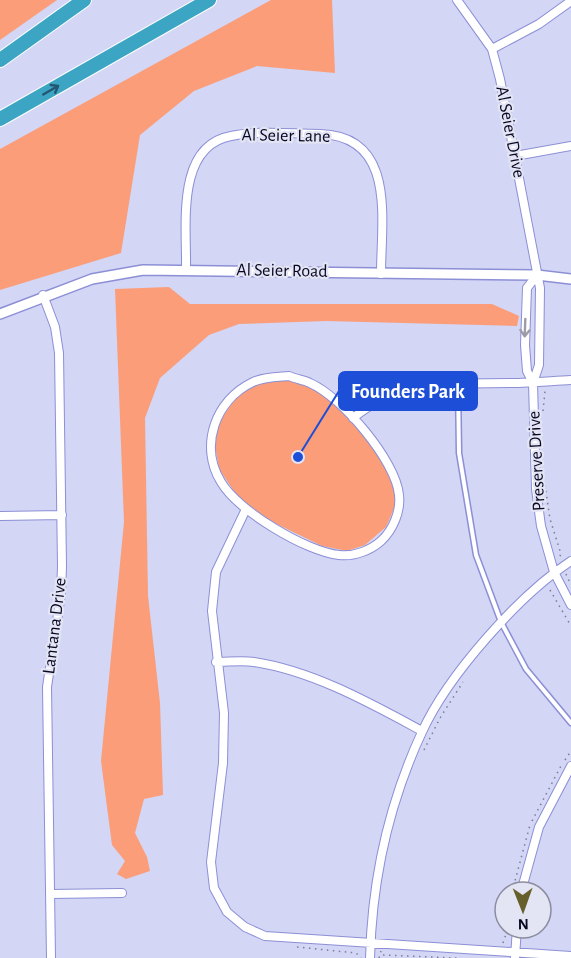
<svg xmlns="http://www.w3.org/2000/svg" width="571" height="958" font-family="'Alegreya Sans',sans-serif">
<rect width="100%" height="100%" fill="#d3d6f4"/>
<path fill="#fb9d79" d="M 0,0 L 57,0 L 0,40 Z
M 271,0 L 332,0 L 335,73 L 257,66 L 194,91 L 140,135 L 121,253 L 0,290 L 0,149 Z
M 169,287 L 190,304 L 492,304 L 519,316 L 517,326 L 326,321 L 239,324 L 209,335 L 160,378 L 145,418 L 148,596 L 160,703 L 163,795 L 144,799 L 135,833 L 147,857 L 150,871 L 126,879 L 117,874 L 125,861 L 112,845 L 101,761 L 124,522 L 115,289 Z
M 287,377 L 311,385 L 354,418 L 394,480 L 396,504 L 386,527 L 365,545 L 347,551 L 322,546 L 246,509 L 219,469 L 215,445 L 219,421 L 238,395 L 259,383 Z"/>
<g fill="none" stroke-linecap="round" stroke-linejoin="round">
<defs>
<path id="service" d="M 458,384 L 459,453 L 476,555 L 501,622 L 526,669 L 571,723"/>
<path id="minor" d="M 457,0 L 492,49 L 500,79 L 540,288 L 539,365 L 533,383 L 536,489 L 541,526 L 554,572 L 571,605
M 492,49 L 539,24 L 571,1
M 515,156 L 571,146
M 186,269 C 187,227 175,146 231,136 C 259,130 291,134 320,134 C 397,136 381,220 381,274
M 43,295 L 55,327 L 59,353 L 62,566 L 61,594 L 47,687 L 51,958
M 289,376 C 296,379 304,380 310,383 C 342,397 396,461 399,495 C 401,511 393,530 381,541 C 371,550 354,557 339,555 C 307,552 238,511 221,482 C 199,446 215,400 253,382 C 263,377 277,377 289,376 Z
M 533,383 L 527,371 L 525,345 L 527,288 L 537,275
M 353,418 C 402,378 452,384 511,383 C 531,383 551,381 571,380
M 246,509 L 216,572 L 212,611 L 224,713 L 223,763 L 211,862 L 214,888 L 227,912 L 245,927 L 265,936 L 571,956
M 0,516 L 62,515
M 216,662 C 228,662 242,660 254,662 C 313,671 370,703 422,731
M 521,892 L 539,827 L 571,766
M 50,894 L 122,893
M 515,957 L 517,928
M 370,958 C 372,880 389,803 422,732 C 448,675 519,595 571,561"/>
<path id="tertiary" d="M 0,314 L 92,279 L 143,270 L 537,275 L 571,279"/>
<path id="motorway" d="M 0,60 L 84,0
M 0,119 L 209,0"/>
</defs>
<use href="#service" stroke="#8c8fd6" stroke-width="7"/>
<use href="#minor" stroke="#8c8fd6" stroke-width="10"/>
<use href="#tertiary" stroke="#8c8fd6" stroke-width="12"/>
<use href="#motorway" stroke="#fff" stroke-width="16"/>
<path stroke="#7c7c99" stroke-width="1.5" stroke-dasharray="1.5 4.5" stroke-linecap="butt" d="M 543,411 L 545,391
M 545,485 L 550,519 L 561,554 L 559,558
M 566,574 L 571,585
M 550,590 L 571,626
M 424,750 L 440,718 L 463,682
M 565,760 L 571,751
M 532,821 L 562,764
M 512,892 L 530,825
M 503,943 L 508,928
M 297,947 L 356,953 L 361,958
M 383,955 L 457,958
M 379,958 L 381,951"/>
<use href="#service" stroke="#fff" stroke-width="4"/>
<use href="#minor" stroke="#fff" stroke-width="8"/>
<use href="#tertiary" stroke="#fff" stroke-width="9"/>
<use href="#motorway" stroke="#3da5c4" stroke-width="14"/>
</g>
<defs><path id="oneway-shaft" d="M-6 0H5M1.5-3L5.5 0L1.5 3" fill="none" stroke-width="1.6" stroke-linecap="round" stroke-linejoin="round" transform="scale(1.5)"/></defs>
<use stroke="#235672" href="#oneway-shaft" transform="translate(51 90) rotate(-30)"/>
<use stroke="#9d9ca6" href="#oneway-shaft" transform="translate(525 328) rotate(92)"/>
<g text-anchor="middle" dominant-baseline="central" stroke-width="4.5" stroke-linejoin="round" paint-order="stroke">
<g font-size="18" fill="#090721" stroke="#e3e4f4">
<text transform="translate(510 132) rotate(79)">Al Seier Drive</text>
<text transform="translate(286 136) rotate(1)">Al Seier Lane</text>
<text transform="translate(282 271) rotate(1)">Al Seier Road</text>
<text transform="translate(537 461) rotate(-93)">Preserve Drive</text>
<text transform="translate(55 626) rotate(-83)">Lantana Drive</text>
</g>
</g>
<path fill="none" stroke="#1d4ed8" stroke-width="2" d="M298 457L339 391"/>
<circle fill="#1d4ed8" stroke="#e3e4f4" stroke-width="2" cx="298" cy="457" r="6"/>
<rect fill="#1d4ed8" stroke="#1d4ed8" stroke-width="2" x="339" y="372" width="138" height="38" rx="6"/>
<g font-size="20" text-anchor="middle" font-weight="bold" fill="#fff">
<text x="408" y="398">Founders Park</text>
</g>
<g transform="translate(523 910) rotate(179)"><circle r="28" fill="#e3e4f4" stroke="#8c8ca0" stroke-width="1.5"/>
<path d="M0-4.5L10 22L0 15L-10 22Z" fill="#665f2c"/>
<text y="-9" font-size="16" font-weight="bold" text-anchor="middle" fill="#090721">N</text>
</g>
</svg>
